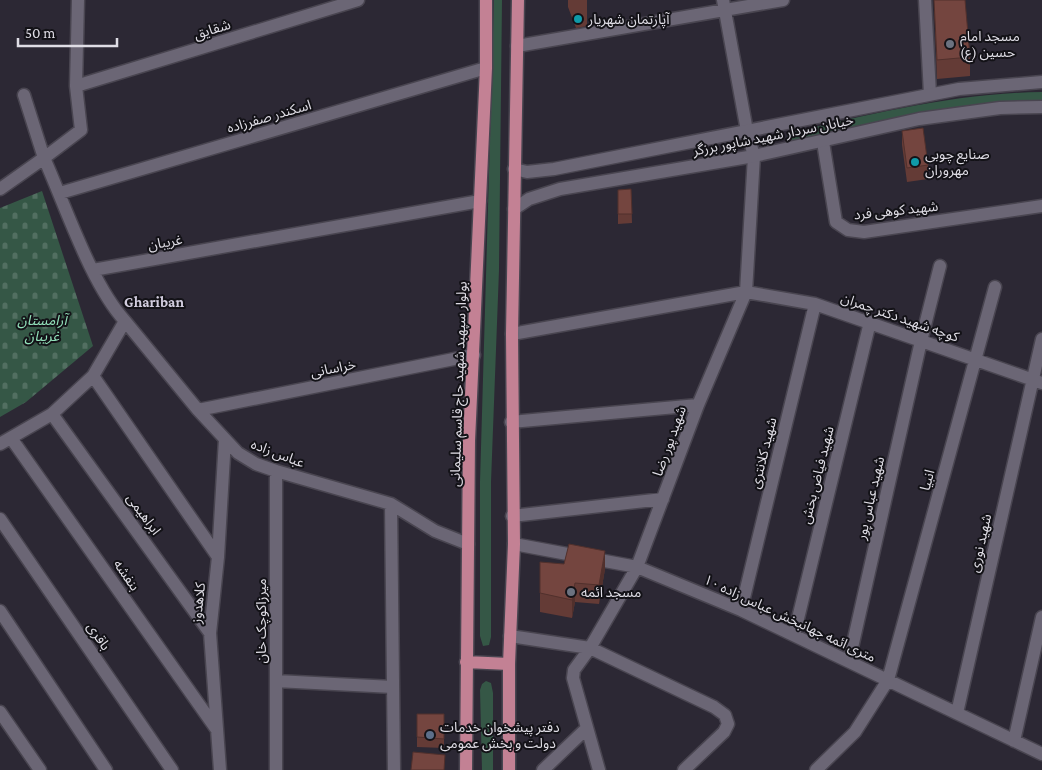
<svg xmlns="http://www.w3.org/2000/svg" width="1042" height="770" font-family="'Crimson Pro','Noto Sans Arabic',serif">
<defs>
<pattern id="cemetery-stones" width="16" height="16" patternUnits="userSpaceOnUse" patternTransform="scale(1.25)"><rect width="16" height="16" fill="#355746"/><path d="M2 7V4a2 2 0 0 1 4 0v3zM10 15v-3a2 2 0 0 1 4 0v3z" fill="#526f61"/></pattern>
</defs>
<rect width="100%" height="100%" fill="#2c2834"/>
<path fill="#355746" d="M 494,0 L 502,0 L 499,270 L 491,482 L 491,637 L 489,645 L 483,646 L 480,636 L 480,482 Z
M 1042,92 L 1042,101 L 883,121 L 792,141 L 787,137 L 789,133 C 872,114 956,93 1042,92 Z
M 486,681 L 491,683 L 493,693 L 493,770 L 482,770 L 480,690 L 482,684 Z"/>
<path fill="url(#cemetery-stones)" d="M 42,191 L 93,346 L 26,402 L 0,417 L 0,208 Z"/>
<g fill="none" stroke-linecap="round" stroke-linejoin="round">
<defs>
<path id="minor" d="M 723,0 L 747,131
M 925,0 L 930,94
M 517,46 L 783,0
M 76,86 L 358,0
M 24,95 L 44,158 L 81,130 L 76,86 L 78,0
M 823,142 L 836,222 L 848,230 L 864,232 L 1042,206
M 0,189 L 44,158 C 66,207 91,284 125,321 L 93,376 L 52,414 L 0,444
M 60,193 L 486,68
M 93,270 L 480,201
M 125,321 L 198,410 L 238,453 L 256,464 L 276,471 L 391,504 L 435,531 L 468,544
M 512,334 L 746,292 L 815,304 L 1042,383
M 93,376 L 218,557
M 198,410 L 474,355
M 52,414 L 210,633
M 511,422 L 698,405
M 11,438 L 217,730
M 276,471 L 276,770
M 391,504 L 394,770
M 512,516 L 663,499
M 0,519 L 172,770
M 514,544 L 637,567 L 741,610 L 1042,754
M 741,610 L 815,304
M 0,611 L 106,770
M 794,635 L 870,322
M 510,636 L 590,648 L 637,567 L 698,405 L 746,292 L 754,156
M 849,661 L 921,341 L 940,266
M 276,681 L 393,687
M 0,712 L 40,770
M 957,713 L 1042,339
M 1014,741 L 1042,617
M 220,770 L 210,633 L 218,557 L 225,439
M 543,770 L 587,728
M 599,770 L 573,678 L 574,670 L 590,648 L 714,707 L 725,715 L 728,724 L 724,732 L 684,770
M 816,770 L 855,732 L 888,680 L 995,287"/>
<path id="secondary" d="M 747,131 L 754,156
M 514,169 L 527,172 L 554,169 L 959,89 L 1042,82
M 514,209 L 529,199 L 560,189 L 754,156 L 919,119 L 1000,108 L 1042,107"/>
<path id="primary" d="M 466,662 L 509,664
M 466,770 L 469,441 L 486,68 L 486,0
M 509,770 L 509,664 L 514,544 L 512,334 L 518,0"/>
</defs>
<use href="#minor" stroke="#494550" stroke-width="15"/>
<use href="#secondary" stroke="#494550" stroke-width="15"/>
<use href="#primary" stroke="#494550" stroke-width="15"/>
<use href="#minor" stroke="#6b6675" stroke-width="12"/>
<use href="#secondary" stroke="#6b6675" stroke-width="12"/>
<use href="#primary" stroke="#c38194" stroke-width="12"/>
</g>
<path fill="#643b36" d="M 568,0 L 587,0 L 587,26 L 576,28 L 568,7 Z
M 934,0 L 970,57 L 970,76 L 937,79 Z
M 902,131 L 928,165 L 928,179 L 907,182 L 902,145 Z
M 631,189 L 632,223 L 618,224 L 618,190 Z
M 605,569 L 599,604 L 575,602 L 572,618 L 540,612 L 540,593 Z
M 417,714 L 444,714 L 444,748 L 417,747 Z"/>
<path fill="#51302c" d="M 605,551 L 605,569 L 599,604 L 599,585 Z
M 575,583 L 575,602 L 572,618 L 572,600 Z"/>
<path fill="#74453f" stroke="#51302c" d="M 934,0 L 965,0 L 970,57 L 937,60 Z
M 923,128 L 928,165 L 907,168 L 902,131 Z
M 631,189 L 632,214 L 618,214 L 618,190 Z
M 569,544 L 605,551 L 599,585 L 575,583 L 572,600 L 540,593 L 540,562 L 564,564 Z
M 417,714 L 444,714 L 444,739 L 417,737 Z
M 413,752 L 445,755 L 444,770 L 411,770 Z"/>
<g fill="#0f9aa8" stroke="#131217" stroke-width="2">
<circle cx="578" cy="19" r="5"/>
<circle cx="915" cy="162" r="5"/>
</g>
<g fill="#6b7280" stroke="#131217" stroke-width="2">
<circle cx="950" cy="44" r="5"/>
<circle cx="571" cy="592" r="5"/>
</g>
<circle fill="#5c6f8a" stroke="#131217" stroke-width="2" cx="430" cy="735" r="5"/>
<g text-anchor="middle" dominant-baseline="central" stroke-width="4" stroke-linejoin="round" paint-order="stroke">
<g font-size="14" fill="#dfdde5" stroke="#131217" text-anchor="start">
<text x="588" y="19">آپارتمان شهریار</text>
<text x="960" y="36">مسجد امام<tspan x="960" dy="16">حسین (ع)</tspan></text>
<text x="925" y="154">صنایع چوبی<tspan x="925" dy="16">مهروران</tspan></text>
<text x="581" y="592">مسجد ائمه</text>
<text x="440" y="727">دفتر پیشخوان خدمات<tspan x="440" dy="16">دولت و بخش عمومی</tspan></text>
</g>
<g font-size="14" fill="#dfdde5" stroke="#131217">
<text transform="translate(212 29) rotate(-17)">شقایق</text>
<text transform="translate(269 116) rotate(-16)">اسکندر صفرزاده</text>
<text transform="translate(773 135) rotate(-11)">خیابان سردار شهید شاپور برزگر</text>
<text transform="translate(896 210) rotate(-6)">شهید کوهی فرد</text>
<text transform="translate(165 242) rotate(-10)">غریبان</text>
<text transform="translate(900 317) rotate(19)">کوچه شهید دکتر چمران</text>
<text transform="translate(333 368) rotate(-11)">خراسانی</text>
<text transform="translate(458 384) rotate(-88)">بولوار سپهبد شهید حاج قاسم سلیمانی</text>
<text transform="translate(669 441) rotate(-70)">شهید پور رضا</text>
<text transform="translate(278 453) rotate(21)">عباس زاده</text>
<text transform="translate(763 453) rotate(-76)">شهید کلانتری</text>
<text transform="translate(817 475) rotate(-76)">شهید فیاض بخش</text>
<text transform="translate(927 480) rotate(-75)">انبیا</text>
<text transform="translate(870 498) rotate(-77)">شهید عباس پور</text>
<text transform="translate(144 514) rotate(54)">ابراهیمی</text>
<text transform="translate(980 543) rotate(-77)">شهید نوری</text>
<text transform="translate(127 575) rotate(55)">بنفشه</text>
<text transform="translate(198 603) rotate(-84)">کلاهدوز</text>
<text transform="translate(790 618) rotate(25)">۱۰ متری ائمه جهانبخش عباس زاده</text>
<text transform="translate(261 621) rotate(-90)">میرزاکوچک خان</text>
<text transform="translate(99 636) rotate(56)">باقری</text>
</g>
<g font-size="14" font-style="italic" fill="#93e2bb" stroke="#131217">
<text x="42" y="320">آرامستان<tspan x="42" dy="16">غریبان</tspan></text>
</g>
<g font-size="15" font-weight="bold" fill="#d2cdde" stroke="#131217">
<text x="154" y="302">Ghariban</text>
</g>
</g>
<path d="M18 38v8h99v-8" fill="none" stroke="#dfdde5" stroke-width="2.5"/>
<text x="25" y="38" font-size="15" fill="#dfdde5" stroke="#131217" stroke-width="4" paint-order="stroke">50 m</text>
</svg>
